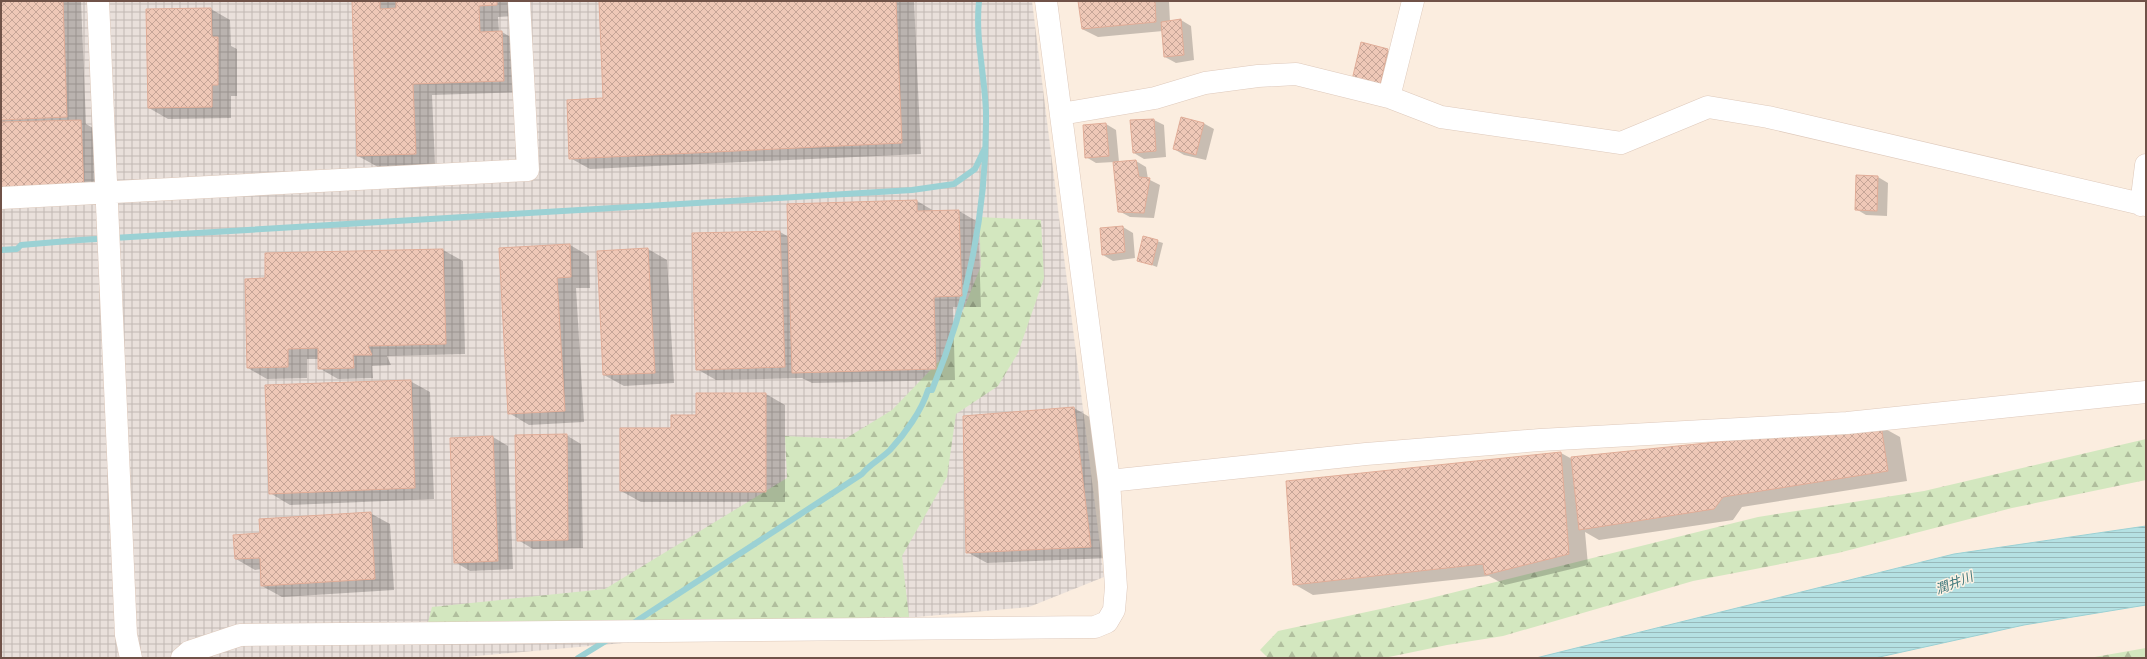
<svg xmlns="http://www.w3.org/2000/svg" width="2147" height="659" font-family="Karla,'Noto Sans JP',sans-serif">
<defs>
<pattern id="industrial-grid" width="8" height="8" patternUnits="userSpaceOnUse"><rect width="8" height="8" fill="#e9e0db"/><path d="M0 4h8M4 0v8" fill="none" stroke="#c1b8b4"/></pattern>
<pattern id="forest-firs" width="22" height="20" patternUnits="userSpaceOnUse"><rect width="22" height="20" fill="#d3e7bf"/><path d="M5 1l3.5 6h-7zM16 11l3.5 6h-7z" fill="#b0be9d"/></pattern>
<pattern id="water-rules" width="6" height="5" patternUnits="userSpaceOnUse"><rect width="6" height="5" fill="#b5e1e3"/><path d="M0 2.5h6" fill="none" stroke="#98b9ba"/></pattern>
<pattern id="building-cross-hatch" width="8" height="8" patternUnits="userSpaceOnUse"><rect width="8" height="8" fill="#efc8b7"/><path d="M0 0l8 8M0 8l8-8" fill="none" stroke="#c6a597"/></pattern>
</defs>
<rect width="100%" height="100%" fill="#fbeddf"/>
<path fill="url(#industrial-grid)" d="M 1,1 L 1032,1 L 1104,577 L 1029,607 L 455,658 L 1,658 Z"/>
<path fill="url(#forest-firs)" d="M 979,217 L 1041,220 L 1044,278 L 1018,353 L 998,386 L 956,414 L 947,477 L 902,556 L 909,617 L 427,626 L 432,607 L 605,589 L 787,478 L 785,436 L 845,439 L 892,410 L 945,355 L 981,266 Z
M 2146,439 L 2146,480 L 2012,508 L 1838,553 L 1693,581 L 1503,636 L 1447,645 L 1384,658 L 1268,658 L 1260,650 L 1278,631 L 1427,599 L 1758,517 L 1924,491 Z
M 2146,648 L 2146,658 L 2089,658 Z"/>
<path fill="url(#water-rules)" stroke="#9bd1d4" d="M 2146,526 L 2146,605 L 2024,625 L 1875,658 L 1536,658 L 1954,554 Z"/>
<path fill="#0003" d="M 1,1 L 81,1 L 86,124 L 100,132 L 103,199 L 1,205 Z
M 353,1 L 516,1 L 516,16 L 498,17 L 499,32 L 502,32 L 521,43 L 523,92 L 432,95 L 435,165 L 378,167 L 358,156 Z
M 600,1 L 914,1 L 921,154 L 590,169 L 570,158 L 604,99 Z
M 1079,1 L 1167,1 L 1169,2 L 1170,22 L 1181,20 L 1191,26 L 1194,60 L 1176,63 L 1165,57 L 1163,31 L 1098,37 L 1082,29 Z
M 211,9 L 230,20 L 231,46 L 237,49 L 237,96 L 231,96 L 231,118 L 168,119 L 149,108 L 147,10 Z
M 1387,50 L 1397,55 L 1389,96 L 1362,90 Z
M 1154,120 L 1164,125 L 1166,157 L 1144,159 L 1134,153 Z
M 1203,123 L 1214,129 L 1206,160 L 1184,155 L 1174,149 Z
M 1106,124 L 1116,130 L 1119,162 L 1136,161 L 1146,167 L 1148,179 L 1160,185 L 1154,218 L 1130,217 L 1119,211 L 1114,162 L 1096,163 L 1086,157 Z
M 1857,176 L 1878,177 L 1888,183 L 1887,216 L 1866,215 L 1856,209 Z
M 917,201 L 934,211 L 959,211 L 978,222 L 981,307 L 953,307 L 955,380 L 812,383 L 802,378 L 716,380 L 697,369 L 693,234 L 780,232 L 789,237 Z
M 1123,227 L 1133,233 L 1135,258 L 1113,261 L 1103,255 L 1101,229 Z
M 1144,237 L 1163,243 L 1157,267 L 1138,260 Z
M 570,245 L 589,256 L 590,288 L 576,288 L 584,422 L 529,425 L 509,413 L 500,249 Z
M 648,249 L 667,260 L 674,383 L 624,386 L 604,375 Z
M 443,250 L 463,261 L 465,354 L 387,356 L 391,365 L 372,366 L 373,378 L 338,379 L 319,368 L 319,359 L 307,359 L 307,378 L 267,379 L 248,368 L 266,279 L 266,254 Z
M 410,381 L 430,392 L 434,499 L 290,505 L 270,493 Z
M 766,394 L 785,405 L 785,502 L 641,502 L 621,491 L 672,429 L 697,416 Z
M 1074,408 L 1093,419 L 1110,558 L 987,563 L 967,552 Z
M 1880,426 L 1900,437 L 1907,481 L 1742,507 L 1733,520 L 1599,540 L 1585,532 L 1588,565 L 1505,585 L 1489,576 L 1313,595 L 1294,584 L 1287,482 L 1561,453 L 1572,459 Z
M 566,435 L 581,444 L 583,548 L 533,549 L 518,540 Z
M 493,437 L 508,446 L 513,569 L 470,571 L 455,562 Z
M 370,513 L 390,524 L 394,590 L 282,597 L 262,586 L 261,569 L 255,570 L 236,559 L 261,534 Z"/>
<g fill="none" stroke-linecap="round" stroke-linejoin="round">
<path stroke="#9bd1d4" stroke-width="6" d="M 1,250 L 17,249 L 21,245 L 80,240 L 912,190 L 954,184 L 975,169 L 985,148
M 632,624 L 862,474 C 870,464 881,459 890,450 C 905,434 922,410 928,390 L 932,390 C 968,303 987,208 986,113 C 985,76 975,38 979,1
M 578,658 L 609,639"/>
</g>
<path fill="url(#building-cross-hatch)" stroke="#e1ad98" d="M 1,1 L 63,1 L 67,117 L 1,120 Z
M 352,1 L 380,1 L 380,9 L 396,8 L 396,1 L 497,1 L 497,5 L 479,6 L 480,32 L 502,31 L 504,81 L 413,84 L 416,154 L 357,156 Z
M 599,1 L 896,1 L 902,143 L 569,159 L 567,100 L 603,98 Z
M 1078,1 L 1155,1 L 1156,22 L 1082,29 Z
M 211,8 L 212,37 L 218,37 L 218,85 L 212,85 L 212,107 L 148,108 L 146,9 Z
M 1181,19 L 1184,55 L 1164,57 L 1161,22 Z
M 1361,42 L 1388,49 L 1379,91 L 1351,84 Z
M 1181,117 L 1204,123 L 1196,155 L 1173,149 Z
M 1154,119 L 1156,151 L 1133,153 L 1130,120 Z
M 81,120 L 84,189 L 1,193 L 1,122 Z
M 1106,123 L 1109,156 L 1085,158 L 1083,125 Z
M 1136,160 L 1139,177 L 1150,178 L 1144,213 L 1118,212 L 1113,162 Z
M 1856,175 L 1878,176 L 1877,211 L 1855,210 Z
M 917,200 L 917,211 L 959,210 L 962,296 L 934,297 L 936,369 L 792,373 L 787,204 Z
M 1123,226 L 1125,252 L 1102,255 L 1100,228 Z
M 780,231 L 785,367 L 696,370 L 692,233 Z
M 1143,236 L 1158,240 L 1152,265 L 1137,261 Z
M 570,244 L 571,277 L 557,278 L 565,411 L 508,414 L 499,248 Z
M 648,248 L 655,373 L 603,375 L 597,251 Z
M 443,249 L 446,344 L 368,346 L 372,355 L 353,355 L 354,368 L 318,369 L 318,348 L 288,349 L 288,367 L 247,368 L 245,279 L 265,278 L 265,253 Z
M 411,380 L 415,488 L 269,494 L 265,385 Z
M 696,393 L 766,393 L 766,492 L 620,491 L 620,428 L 671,428 L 671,415 L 696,415 Z
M 1074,407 L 1091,547 L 966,553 L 963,416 Z
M 1881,425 L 1888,471 L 1723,497 L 1714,509 L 1579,530 L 1571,457 Z
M 567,434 L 568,540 L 517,541 L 515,435 Z
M 493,436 L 498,561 L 454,563 L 450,438 Z
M 1561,452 L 1569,554 L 1485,575 L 1483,564 L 1293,585 L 1286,481 Z
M 371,512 L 375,579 L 261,586 L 260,558 L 235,559 L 233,535 L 260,533 L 259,519 Z"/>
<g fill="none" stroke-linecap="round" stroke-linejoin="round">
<defs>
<path id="minor" d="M 98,1 L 126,635 L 131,658
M 1389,97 L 1413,1
M 1061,114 L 1155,98 L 1205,83 L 1258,76 L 1296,74 L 1389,97 L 1441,117 L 1621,143 L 1708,107 L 1768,117 L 2146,205
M 1,198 L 528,170 L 519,1
M 2141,205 L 2146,165
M 1109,481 L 1366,454 L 1540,440 L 1847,423 L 2146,392
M 182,658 L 189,652 L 240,635 L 1095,627 L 1107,622 L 1114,610 L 1116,587 L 1109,481 L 1046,1"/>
</defs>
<use href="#minor" stroke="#dec9bb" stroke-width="23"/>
<use href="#minor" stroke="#fff" stroke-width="22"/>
</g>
<g text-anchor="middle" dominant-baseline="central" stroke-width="3" stroke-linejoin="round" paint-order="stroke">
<g font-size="13" font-style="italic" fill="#40787c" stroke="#fef2e4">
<text transform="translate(1954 583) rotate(-21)">潤井川</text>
</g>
</g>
<rect width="2147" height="659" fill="none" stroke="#705248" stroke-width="4"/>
</svg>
